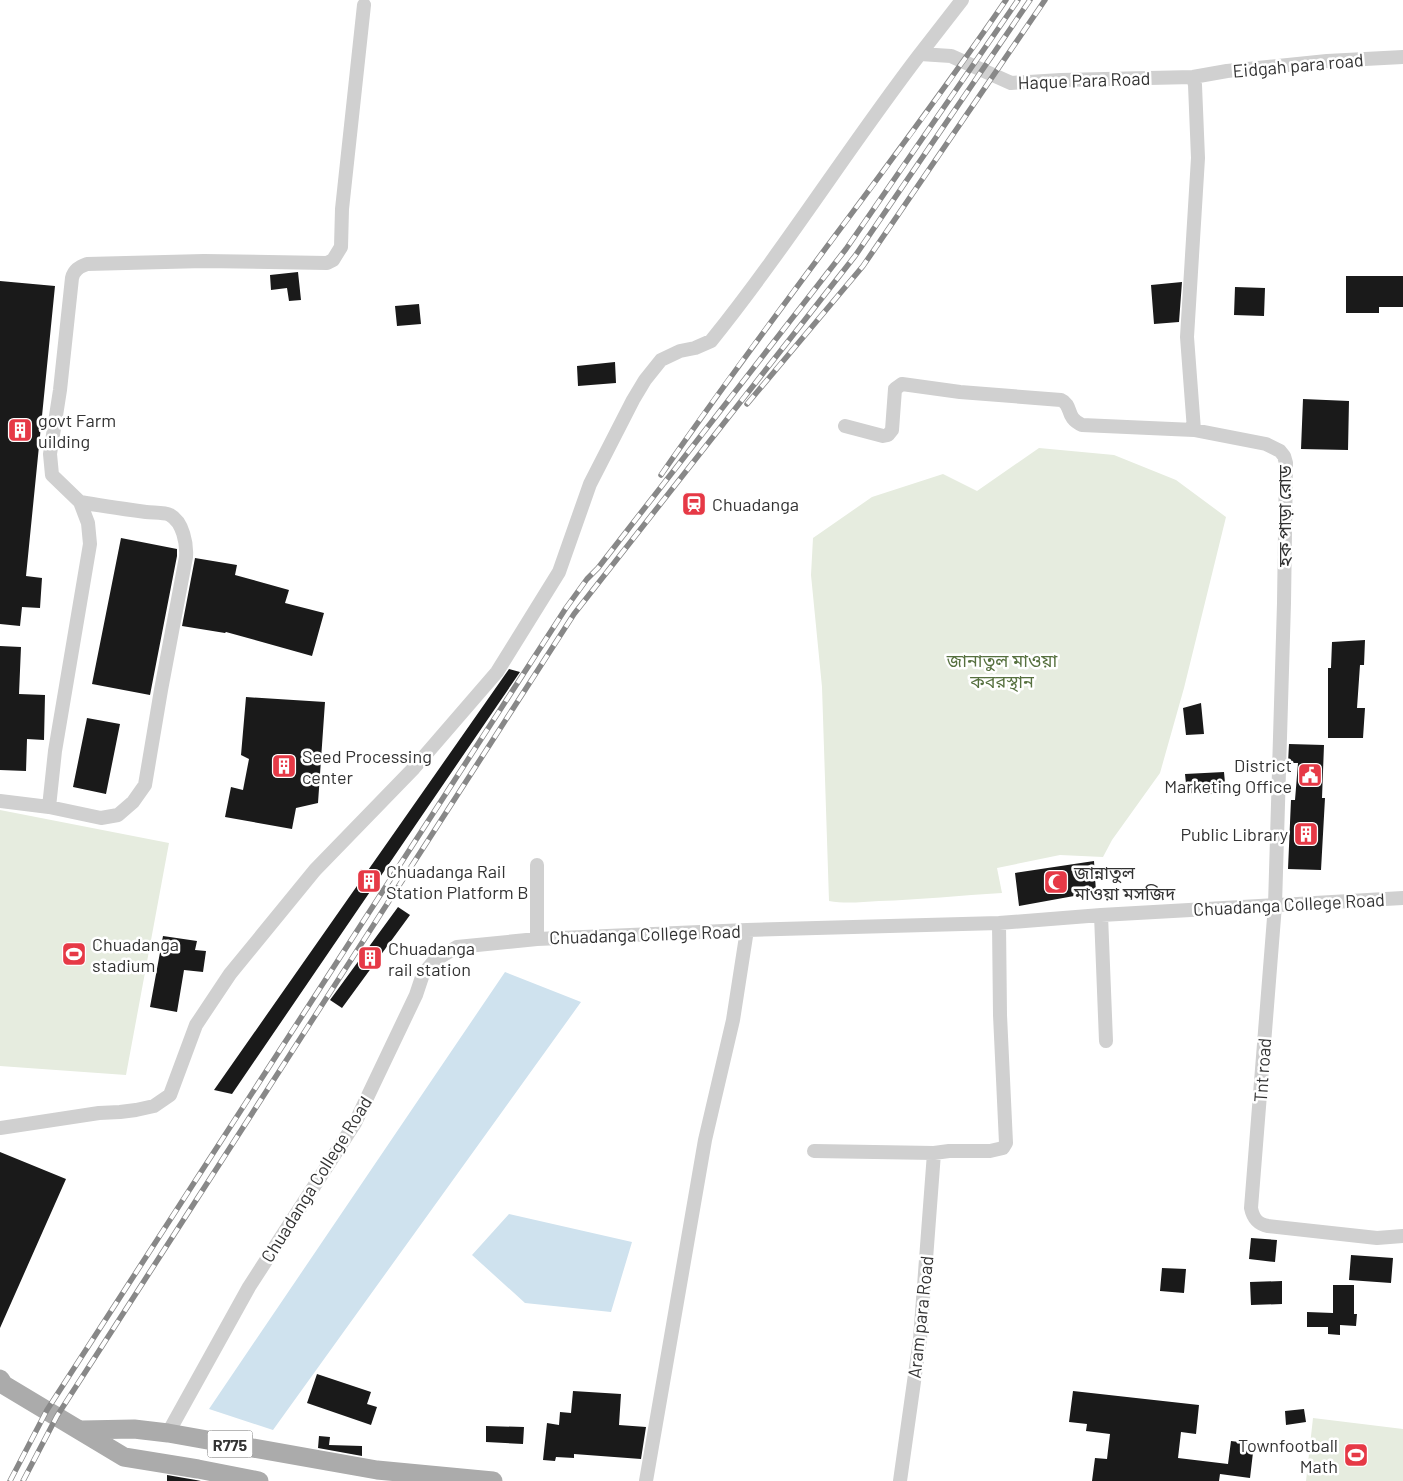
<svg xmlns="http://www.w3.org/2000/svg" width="1403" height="1481" font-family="Barlow,'Noto Sans Bengali',sans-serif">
<rect width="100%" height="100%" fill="#fff"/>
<path fill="#e6ecdf" d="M 1039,448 L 1114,455 L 1176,480 L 1226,517 L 1184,688 L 1160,773 L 1112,840 L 1103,857 L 1060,855 L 997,868 L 1002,893 C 961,895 920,900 879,901 C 862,902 845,904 829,901 L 822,687 L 811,575 L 813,538 L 872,497 L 943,474 L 977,491 Z
M 0,810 L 169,843 L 126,1075 L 0,1066 Z
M 1313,1418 L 1403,1429 L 1403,1481 L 1306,1481 Z"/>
<path fill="#cfe2ee" d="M 505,972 L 581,1002 L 273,1430 L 209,1409 Z
M 509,1214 L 632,1242 L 611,1312 L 525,1303 L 472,1255 Z"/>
<path fill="#1a1a1a" d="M 298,272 L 301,300 L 289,301 L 287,288 L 271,290 L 270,275 Z
M 1346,276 L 1403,276 L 1403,307 L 1379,307 L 1379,313 L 1346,313 Z
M 0,281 L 55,286 L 26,576 L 42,578 L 40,608 L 22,607 L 20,626 L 0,624 Z
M 1182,282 L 1179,322 L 1154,324 L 1151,285 Z
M 1235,287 L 1265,288 L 1264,316 L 1234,315 Z
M 419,304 L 421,324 L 397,326 L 395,306 Z
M 615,362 L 616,383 L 578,386 L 577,366 Z
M 1303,399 L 1349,401 L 1348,450 L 1301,449 Z
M 121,538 L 177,549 L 177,556 L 150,695 L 92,684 Z
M 195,558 L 237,565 L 235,575 L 289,590 L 285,603 L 324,613 L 312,656 L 226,632 L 225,633 L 182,626 Z
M 1365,640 L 1364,665 L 1360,665 L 1357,708 L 1365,708 L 1363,738 L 1328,738 L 1328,668 L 1331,668 L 1332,642 Z
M 0,646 L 21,647 L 19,694 L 45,695 L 44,740 L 27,739 L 26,771 L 0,770 Z
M 509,669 L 520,672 L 232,1094 L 214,1090 Z
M 246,697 L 325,702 L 318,803 L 296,808 L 292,829 L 225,817 L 231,787 L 243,790 L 249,759 L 241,755 Z
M 1201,703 L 1204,734 L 1186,735 L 1183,708 Z
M 87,718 L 120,724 L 106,794 L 73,787 Z
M 1289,744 L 1324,745 L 1322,798 L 1325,798 L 1321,870 L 1288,869 L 1291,800 L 1295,800 L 1298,763 L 1288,763 Z
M 1224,772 L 1225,783 L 1221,785 L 1221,794 L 1187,793 L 1185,774 Z
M 1094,861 L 1096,892 L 1019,906 L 1015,873 Z
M 398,907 L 410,915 L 342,1008 L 330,1000 Z
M 163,936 L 197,941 L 195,950 L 206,951 L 203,972 L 184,970 L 177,1012 L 150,1007 Z
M 0,1152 L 66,1179 L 0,1328 Z
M 1251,1238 L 1277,1240 L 1275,1262 L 1249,1259 Z
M 1351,1255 L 1393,1258 L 1391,1283 L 1349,1280 Z
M 1162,1268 L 1186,1269 L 1184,1293 L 1160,1291 Z
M 1282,1281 L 1282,1304 L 1251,1305 L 1250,1282 Z
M 1333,1285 L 1354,1285 L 1354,1314 L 1357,1314 L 1356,1326 L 1340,1325 L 1340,1335 L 1328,1334 L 1328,1327 L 1307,1327 L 1307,1312 L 1333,1313 Z
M 317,1374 L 371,1392 L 367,1404 L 377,1407 L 371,1425 L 307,1403 Z
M 573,1391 L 621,1394 L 619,1425 L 646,1427 L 641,1459 L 574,1454 L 574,1458 L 556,1457 L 555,1461 L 543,1460 L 547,1423 L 559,1425 L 560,1412 L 571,1413 Z
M 1073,1391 L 1199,1405 L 1196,1434 L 1181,1432 L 1178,1458 L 1228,1464 L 1231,1441 L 1254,1444 L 1250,1478 L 1220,1474 L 1219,1481 L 1092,1481 L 1095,1458 L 1107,1459 L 1110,1434 L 1086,1431 L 1087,1424 L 1069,1422 Z
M 1304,1409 L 1306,1422 L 1286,1425 L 1285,1411 Z
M 486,1426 L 524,1427 L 523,1444 L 486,1442 Z
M 319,1436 L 330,1437 L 329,1445 L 362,1446 L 362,1456 L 318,1448 Z
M 167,1475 L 196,1480 L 201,1481 L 167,1481 Z"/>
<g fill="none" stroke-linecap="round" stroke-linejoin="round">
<path stroke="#d0d0d0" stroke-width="14" d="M 920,54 L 962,0
M 1193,77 L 1195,85 L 1198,158 L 1187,337 L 1194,430 L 1266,444 L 1280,451 L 1284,456 L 1286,463 L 1284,603 L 1275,905 L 1251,1208 C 1253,1218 1257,1224 1268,1226 L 1377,1238 L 1403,1236
M 845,426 L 883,436 L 888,435 L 892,430 L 895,389 L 902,384 L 960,392 L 1061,400 C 1073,405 1065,418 1082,425 L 1194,430
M 80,502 L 52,475 L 50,454 L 60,390 L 72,278 C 74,270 79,267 87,264 L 204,261 L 327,263 L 333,260 L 341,247 L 342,209 L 364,5
M 0,801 L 49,807 L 101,818 L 118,815 L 133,802 L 145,785 L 161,690 L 186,557 C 187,544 183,522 170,515 C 164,512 153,513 146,512 C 124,509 102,506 80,502 L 88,523 L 90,544 L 55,751 L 49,807
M 537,865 L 537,939
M 1101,915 L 1106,1041
M 0,1128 L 99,1113 L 120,1112 L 136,1110 L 154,1106 L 170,1095 L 196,1025 L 230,974 L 315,870 L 414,768 L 497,672 L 559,572 L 590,484 L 633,400 L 645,380 L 661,360 L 680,351 L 695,348 L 711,341 C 785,249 848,148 920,54 L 951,56 L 1011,83 L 1061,80 L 1193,77 L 1227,71 L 1327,61 L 1403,57
M 814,1151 L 934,1153 L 949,1151 L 990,1151 L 1003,1148 L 1006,1143 L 1000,1015 L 999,923
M 168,1433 L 249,1287 L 355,1123 L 416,995 L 423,974 L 435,960 L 457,947 L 537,939 L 747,930 L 999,923 L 1101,915 L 1403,898
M 646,1481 L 705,1140 L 733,1020 L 747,930
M 900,1481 L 920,1339 L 934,1153"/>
<path stroke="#ababab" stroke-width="19" d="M 0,1379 L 4,1385 L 124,1457 L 198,1469 L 259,1481
M 82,1430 L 134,1429 L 168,1433 L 377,1470 L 493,1481"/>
<defs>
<path id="rail" d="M 747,404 L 863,266 L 1045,0
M 661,475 C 772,314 895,162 1006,0
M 10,1481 L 47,1410 L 566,608 L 587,579 L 598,568 L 846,249 L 1018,0
M 23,1481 L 57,1416 L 574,614 L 855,256 L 1030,0"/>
</defs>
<use href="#rail" stroke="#888" stroke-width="5.5"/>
<use href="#rail" stroke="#fff" stroke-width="4" stroke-dasharray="11" stroke-linecap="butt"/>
</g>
<defs>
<symbol id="building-square" viewBox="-11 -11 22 22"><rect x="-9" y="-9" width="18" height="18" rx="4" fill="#e63946" stroke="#fff"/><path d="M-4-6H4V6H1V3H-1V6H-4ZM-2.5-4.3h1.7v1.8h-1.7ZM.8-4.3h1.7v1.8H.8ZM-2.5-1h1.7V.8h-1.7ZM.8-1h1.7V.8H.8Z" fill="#fff"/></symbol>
<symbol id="station-square" viewBox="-11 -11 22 22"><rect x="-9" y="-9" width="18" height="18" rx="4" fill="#e63946" stroke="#fff"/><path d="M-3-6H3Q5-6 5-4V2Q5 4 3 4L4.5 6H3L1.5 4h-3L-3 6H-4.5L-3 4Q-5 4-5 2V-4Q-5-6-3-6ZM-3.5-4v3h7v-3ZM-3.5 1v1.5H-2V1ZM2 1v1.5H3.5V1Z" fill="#fff"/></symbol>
<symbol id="civic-square" viewBox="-11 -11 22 22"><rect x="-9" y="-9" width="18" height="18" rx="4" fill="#e63946" stroke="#fff"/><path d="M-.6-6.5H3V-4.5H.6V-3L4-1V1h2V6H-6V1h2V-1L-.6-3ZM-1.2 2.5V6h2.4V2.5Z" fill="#fff"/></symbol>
<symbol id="mosque-square" viewBox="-11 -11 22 22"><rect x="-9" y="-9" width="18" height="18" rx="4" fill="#e63946" stroke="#fff"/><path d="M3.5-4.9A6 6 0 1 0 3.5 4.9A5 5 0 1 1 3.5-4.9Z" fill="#fff"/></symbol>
<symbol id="stadium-square" viewBox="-11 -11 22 22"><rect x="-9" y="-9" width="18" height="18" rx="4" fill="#e63946" stroke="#fff"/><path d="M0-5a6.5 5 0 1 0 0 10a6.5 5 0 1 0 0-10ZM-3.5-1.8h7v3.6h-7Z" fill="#fff"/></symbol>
</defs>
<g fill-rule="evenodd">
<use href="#building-square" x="6" y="416" width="28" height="28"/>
<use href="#station-square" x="680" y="490" width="28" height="28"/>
<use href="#building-square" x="270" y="752" width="28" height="28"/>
<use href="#civic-square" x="1296" y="761" width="28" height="28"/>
<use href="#building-square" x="1292" y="820" width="28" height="28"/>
<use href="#building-square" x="355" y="867" width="28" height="28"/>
<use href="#mosque-square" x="1042" y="868" width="28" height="28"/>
<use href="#stadium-square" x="60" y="940" width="28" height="28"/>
<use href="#building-square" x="356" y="944" width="28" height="28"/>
<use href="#stadium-square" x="1342" y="1441" width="28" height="28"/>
</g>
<g text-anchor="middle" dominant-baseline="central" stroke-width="5" stroke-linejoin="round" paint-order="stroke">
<rect fill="#fff" stroke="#707070" stroke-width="1" x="207.5" y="1430.5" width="45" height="27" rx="4"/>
<g font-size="16" font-weight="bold" fill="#333">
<text x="230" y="1444">R775</text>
</g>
<g font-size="18" fill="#333" stroke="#fff">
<text transform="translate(1298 65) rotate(-5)">Eidgah para road</text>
<text transform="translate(1084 80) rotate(-2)">Haque Para Road</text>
<text transform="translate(1284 516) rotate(-90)">হক পাড়া রোড</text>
<text transform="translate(1289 904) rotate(-3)">Chuadanga College Road</text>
<text transform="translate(645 934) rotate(-2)">Chuadanga College Road</text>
<text transform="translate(1262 1070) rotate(-86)">Tnt road</text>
<text transform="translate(316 1179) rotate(-58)">Chuadanga College Road</text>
<text transform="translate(920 1317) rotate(-84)">Aram para Road</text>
</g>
<g font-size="18" fill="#333" stroke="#fff" text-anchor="start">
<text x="38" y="420">govt Farm<tspan x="38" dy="21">uilding</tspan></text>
<text x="712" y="504">Chuadanga</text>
<text x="302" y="756">Seed Processing<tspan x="302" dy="21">center</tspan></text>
<text x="1292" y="765" text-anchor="end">District<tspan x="1292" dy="21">Marketing Office</tspan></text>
<text x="1288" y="834" text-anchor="end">Public Library</text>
<text x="386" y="871">Chuadanga Rail<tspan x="386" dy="21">Station Platform B</tspan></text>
<text x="1074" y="872">জান্নাতুল<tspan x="1074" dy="21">মাওয়া মসজিদ</tspan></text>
<text x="92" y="944">Chuadanga<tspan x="92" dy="21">stadium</tspan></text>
<text x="388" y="948">Chuadanga<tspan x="388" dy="21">rail station</tspan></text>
<text x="1338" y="1445" text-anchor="end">Townfootball<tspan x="1338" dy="21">Math</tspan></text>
</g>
<g font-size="18" fill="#56703f" stroke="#fff">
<text x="1002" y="660">জানাতুল মাওয়া<tspan x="1002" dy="21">কবরস্থান</tspan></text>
</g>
</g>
</svg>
